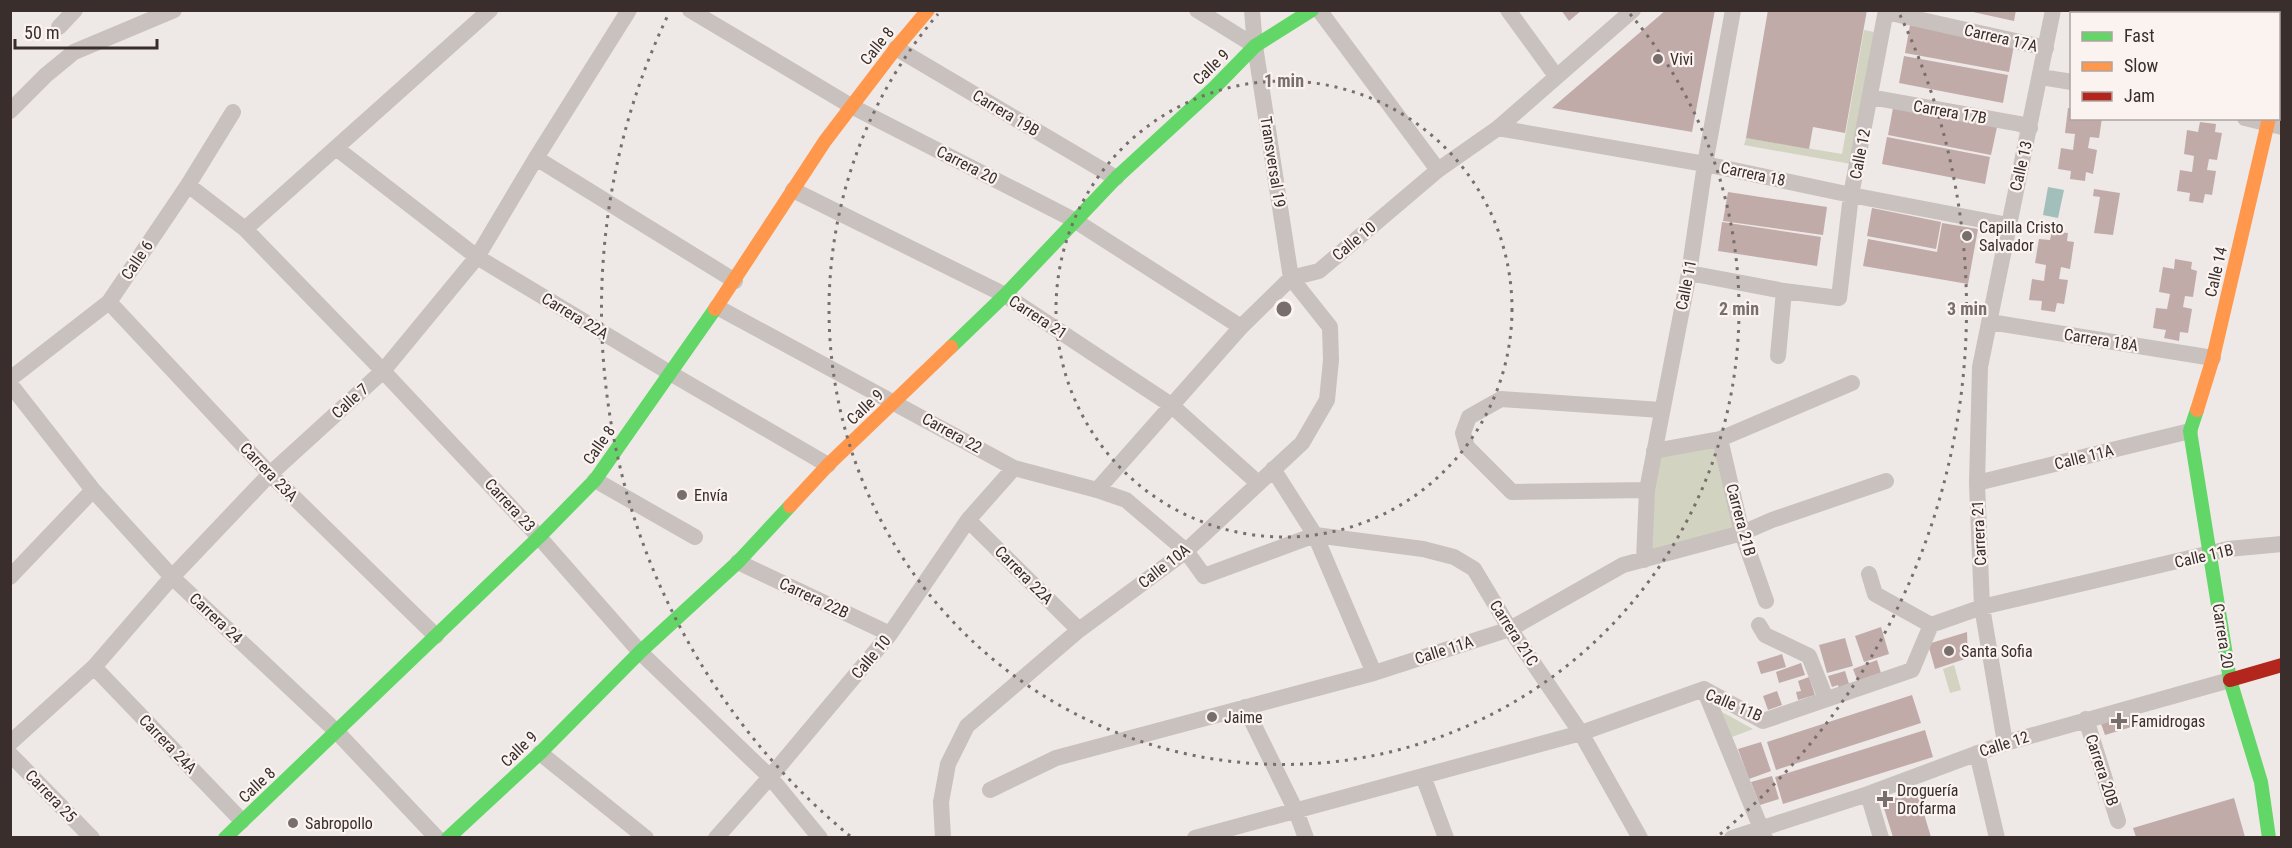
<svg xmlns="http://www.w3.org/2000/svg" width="2292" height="848" font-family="'Roboto Condensed',sans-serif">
<rect width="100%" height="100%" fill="#eee9e6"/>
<path fill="#d2d3c1" d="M 1864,30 L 1874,32 L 1851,164 L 1744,145 L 1746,138 L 1842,154 Z
M 1720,439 L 1742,533 L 1644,560 L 1654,451 Z
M 1954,665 L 1961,690 L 1950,693 L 1943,669 Z
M 1722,712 L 1753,729 L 1732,737 Z"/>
<path fill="#a3bfbb" d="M 2048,187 L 2064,190 L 2058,218 L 2043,215 Z"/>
<path fill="#c0aba9" d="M 1561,10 L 1582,10 L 1569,21 Z
M 1666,10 L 1715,10 L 1692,132 L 1552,108 Z
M 1768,10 L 1867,10 L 1845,133 L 1813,127 L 1809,149 L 1746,138 Z
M 1964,10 L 2016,10 L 2014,21 Z
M 2077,10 L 2107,10 L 2107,14 L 2077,14 Z
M 2109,10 L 2139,10 L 2138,14 L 2108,14 Z
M 2160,10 L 2190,10 L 2190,14 L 2159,14 Z
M 2206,10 L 2267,10 L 2266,14 L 2206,14 Z
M 1910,25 L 2014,45 L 2009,72 L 1905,53 Z
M 1904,56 L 2008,75 L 2003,103 L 1899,83 Z
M 1893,108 L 1997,127 L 1991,155 L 1888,135 Z
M 2068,108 L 2072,108 L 2072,118 L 2102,118 L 2099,138 L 2090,137 L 2088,148 L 2097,150 L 2093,174 L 2086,172 L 2085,181 L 2070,179 L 2071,171 L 2058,169 L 2061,148 L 2073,150 L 2075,134 L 2065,133 Z
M 2200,122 L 2216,124 L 2215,132 L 2222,133 L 2217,160 L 2209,159 L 2207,170 L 2216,171 L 2212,195 L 2205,194 L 2203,203 L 2189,201 L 2190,193 L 2177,191 L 2180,170 L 2192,172 L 2194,156 L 2184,154 L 2187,130 L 2198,132 Z
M 1887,137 L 1990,157 L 1985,184 L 1882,164 Z
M 2094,189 L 2120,193 L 2113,235 L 2094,233 L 2100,197 L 2093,196 Z
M 1728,192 L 1827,207 L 1823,235 L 1723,221 Z
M 1872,208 L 1941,222 L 1936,249 L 1867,236 Z
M 1722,222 L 1821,237 L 1817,266 L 1718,251 Z
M 1942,223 L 1978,229 L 1968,284 L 1863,266 L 1868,239 L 1937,252 Z
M 2052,231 L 2068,233 L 2067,241 L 2074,242 L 2070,269 L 2061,267 L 2059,279 L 2068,280 L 2064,304 L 2057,303 L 2055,312 L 2041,310 L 2042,301 L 2029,300 L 2032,279 L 2044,281 L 2046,265 L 2035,263 L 2039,239 L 2050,240 Z
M 2175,259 L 2192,262 L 2191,269 L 2197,271 L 2193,297 L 2185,296 L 2183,307 L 2192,309 L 2188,333 L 2180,332 L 2179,341 L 2164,338 L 2166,330 L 2153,328 L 2156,308 L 2167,309 L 2170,294 L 2159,292 L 2163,267 L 2174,269 Z
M 1881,627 L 1889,654 L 1864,662 L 1855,636 Z
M 1967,632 L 1968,658 L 1935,669 L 1928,644 Z
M 1845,638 L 1853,666 L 1827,673 L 1819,645 Z
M 1782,654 L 1786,667 L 1761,674 L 1757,662 Z
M 1877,660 L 1881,673 L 1858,682 L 1853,669 Z
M 1801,663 L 1805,675 L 1779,683 L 1776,672 Z
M 1845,671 L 1850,687 L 1839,690 L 1838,685 L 1832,687 L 1828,676 Z
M 1809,677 L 1815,695 L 1798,700 L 1796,692 L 1801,691 L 1798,681 Z
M 1777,691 L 1782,705 L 1768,710 L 1763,696 Z
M 1912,695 L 1921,723 L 1776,770 L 1767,742 Z
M 2133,707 L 2138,725 L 2105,735 L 2099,718 Z
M 1925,730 L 1933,757 L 1783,804 L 1775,777 Z
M 1761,742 L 1771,771 L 1749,779 L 1738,749 Z
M 1772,776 L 1779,799 L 1760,805 L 1751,782 Z
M 1917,791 L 1931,837 L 1893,837 L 1882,802 Z
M 2234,798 L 2245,837 L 2136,837 L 2133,828 Z"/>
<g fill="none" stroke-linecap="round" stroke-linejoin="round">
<path stroke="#c8c1be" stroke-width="16" d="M 690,10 L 851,106 L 1074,220 L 1241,327
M 1197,10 L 1255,46
M 1319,10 L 1438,170
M 1508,10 L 1556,76
M 1886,12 L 2046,48
M 59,27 L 75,10
M 896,48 L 1116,178
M 2041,77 L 2072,82
M 1870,97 L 2020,124 L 2030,128
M 10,111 L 46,75 L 74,52 L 174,10
M 2245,118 L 2282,127
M 1498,128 L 1705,164 L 1851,195 L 2008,225
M 336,148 L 477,257 L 670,373 L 828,465
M 536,158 L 735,281
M 188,185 L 245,229 L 383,371 L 539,537 L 640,652 L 770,777 L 820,838
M 793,190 L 1005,295 L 1171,405 L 1258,483
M 245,229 L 490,10
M 1689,273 L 1784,291 L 1839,298 L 1851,195 L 1886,10
M 109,302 L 270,474 L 436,636
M 717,307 L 1014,468 L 1097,490 L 1126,500 L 1186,551 L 1204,576 L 1315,535 L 1423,549 L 1454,557 L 1474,569 L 1510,629 L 1581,733 L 1640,838
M 1990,322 L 2213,358
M 1778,356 L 1784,291
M 10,379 L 109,302 L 188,185 L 233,112
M 10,384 L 93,490 L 172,577 L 337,732 L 437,838
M 1720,439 L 1742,533 L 1766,601
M 1654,451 L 1720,439 L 1852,383
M 1273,469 L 1315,535 L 1374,673
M 595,480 L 695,537
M 1977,483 L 2190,431
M 1097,490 L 1241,327 L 1291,278 L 1319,271 L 1438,170 L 1498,128 L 1633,10
M 1647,490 L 1512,492 L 1467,447 L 1463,433 L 1469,417 L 1501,399 L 1661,410
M 968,520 L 1079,630
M 1644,560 L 1647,490 L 1689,273 L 1705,164 L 1733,10
M 738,562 L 890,634
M 1869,574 L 1875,594 L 1931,625
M 10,577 L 93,490
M 1759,625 L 1765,635 L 1809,656 L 1826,699
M 94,667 L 242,821
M 1704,689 L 1765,838
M 1245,707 L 1296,811 L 1306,838
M 2086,719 L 2118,821
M 10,743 L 94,667 L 172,577 L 270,474 L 383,371 L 477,257 L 536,158 L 629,10
M 2005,743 L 1982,607 L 1977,483 L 1980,367 L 2053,10
M 540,753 L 646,838
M 1977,753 L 1997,838
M 10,754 L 92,838
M 1423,776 L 1446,838
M 990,790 L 1056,758 L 1374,673 L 1510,629 L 1623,565 L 1742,533 L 1772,520 L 1886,481
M 1868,794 L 1881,838
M 716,838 L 770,777 L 890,634 L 968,520 L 1014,468
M 943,838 L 941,802 L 948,764 L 967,726 L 1079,630 L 1186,551 L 1302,443 L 1327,400 L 1331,360 L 1330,327 L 1291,278 L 1255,46 L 1252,10
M 1195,838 L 1581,733 L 1704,689 L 1763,721 L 1912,670 L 1931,625 L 1982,607 L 2228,549 L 2282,544
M 1732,838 L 1868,794 L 2005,743 L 2230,680"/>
<path stroke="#63d668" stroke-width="14" d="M 951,347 L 1005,295 L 1116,178 L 1215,87 L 1255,46 L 1312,10
M 2197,410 L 2190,431 L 2230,680 L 2261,782 L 2269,838
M 225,838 L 539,537 L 595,480 L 715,309
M 448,838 L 540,753 L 640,652 L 738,562 L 790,506"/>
<path stroke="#ff974d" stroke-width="14" d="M 715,309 L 825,141 L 896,48 L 928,10
M 2197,410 L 2213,358 L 2269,118
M 790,506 L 828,465 L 951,347"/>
<path stroke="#b3261e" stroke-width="14" d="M 2278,67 L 2282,51
M 2230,680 L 2282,665"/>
</g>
<g fill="none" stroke="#786f6d" stroke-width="3" stroke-dasharray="3 6">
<circle cx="1284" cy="309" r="228"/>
<path d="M1630 14A455 455 0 1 1 938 14"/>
<path d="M850 836A683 683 0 0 1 668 15M1900 15A683 683 0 0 1 1718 836"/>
</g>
<g fill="#786f6d" stroke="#faf3ef" stroke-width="2">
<circle cx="1658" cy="59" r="6"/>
<circle cx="1967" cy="236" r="6"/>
<circle cx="682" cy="495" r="6"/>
<circle cx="1949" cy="651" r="6"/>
<circle cx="1212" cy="717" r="6"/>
<path d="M2116 712h6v6h6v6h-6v6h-6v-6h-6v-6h6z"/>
<path d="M1882 790h6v6h6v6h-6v6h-6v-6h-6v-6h6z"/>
<circle cx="293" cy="823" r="6"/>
</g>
<g text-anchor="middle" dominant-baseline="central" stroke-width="4.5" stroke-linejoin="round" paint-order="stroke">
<g font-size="16" fill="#392e2c" stroke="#faf3ef">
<text transform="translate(2001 38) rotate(13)">Carrera 17A</text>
<text transform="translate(877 46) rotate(-51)">Calle 8</text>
<text transform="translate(1211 67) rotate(-44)">Calle 9</text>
<text transform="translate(1950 112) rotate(10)">Carrera 17B</text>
<text transform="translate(1006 113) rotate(31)">Carrera 19B</text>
<text transform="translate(1860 154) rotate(-79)">Calle 12</text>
<text transform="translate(1273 162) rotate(81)">Transversal 19</text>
<text transform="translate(967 165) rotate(27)">Carrera 20</text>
<text transform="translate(2021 166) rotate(-77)">Calle 13</text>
<text transform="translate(1753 174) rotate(12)">Carrera 18</text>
<text transform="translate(1354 241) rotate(-40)">Calle 10</text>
<text transform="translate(137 260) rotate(-56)">Calle 6</text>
<text transform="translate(2216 272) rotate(-77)">Calle 14</text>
<text transform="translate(1686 285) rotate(-79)">Calle 11</text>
<text transform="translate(575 316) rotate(31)">Carrera 22A</text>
<text transform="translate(1038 317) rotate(33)">Carrera 21</text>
<text transform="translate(2101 340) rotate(9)">Carrera 18A</text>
<text transform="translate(350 401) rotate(-42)">Calle 7</text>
<text transform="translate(865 407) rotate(-43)">Calle 9</text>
<text transform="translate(952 433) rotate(29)">Carrera 22</text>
<text transform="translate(599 445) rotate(-55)">Calle 8</text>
<text transform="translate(2084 457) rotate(-14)">Calle 11A</text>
<text transform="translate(269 472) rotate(46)">Carrera 23A</text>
<text transform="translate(510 505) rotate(47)">Carrera 23</text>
<text transform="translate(1741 520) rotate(75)">Carrera 21B</text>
<text transform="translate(1979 533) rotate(-93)">Carrera 21</text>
<text transform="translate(2204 556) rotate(-13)">Calle 11B</text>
<text transform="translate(1164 566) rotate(-38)">Calle 10A</text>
<text transform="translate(1024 575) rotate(45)">Carrera 22A</text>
<text transform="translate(814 598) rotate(25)">Carrera 22B</text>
<text transform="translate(216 618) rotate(43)">Carrera 24</text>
<text transform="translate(1514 633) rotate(57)">Carrera 21C</text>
<text transform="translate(2223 636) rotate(81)">Carrera 20</text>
<text transform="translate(1444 650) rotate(-18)">Calle 11A</text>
<text transform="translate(871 657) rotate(-50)">Calle 10</text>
<text transform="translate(1734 705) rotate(23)">Calle 11B</text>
<text transform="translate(168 744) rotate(46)">Carrera 24A</text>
<text transform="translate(2004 744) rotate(-18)">Calle 12</text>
<text transform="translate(519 749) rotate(-44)">Calle 9</text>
<text transform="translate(2102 770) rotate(72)">Carrera 20B</text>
<text transform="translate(257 785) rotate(-43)">Calle 8</text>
<text transform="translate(51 796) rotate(46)">Carrera 25</text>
</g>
<g font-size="16" fill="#392e2c" stroke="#faf3ef" text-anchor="start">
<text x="1670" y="59">Vivi</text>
<text x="1979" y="227">Capilla Cristo<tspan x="1979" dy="18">Salvador</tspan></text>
<text x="694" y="495">Envía</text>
<text x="1961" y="651">Santa Sofia</text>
<text x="1224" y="717">Jaime</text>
<text x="2131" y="721">Famidrogas</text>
<text x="1897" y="790">Droguería<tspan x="1897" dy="18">Drofarma</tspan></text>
<text x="305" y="823">Sabropollo</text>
</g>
</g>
<circle cx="1284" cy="309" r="9" fill="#786f6d" stroke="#faf3ef" stroke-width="3"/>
<g font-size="18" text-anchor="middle" font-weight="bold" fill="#786f6d" stroke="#faf3ef" stroke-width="4.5" stroke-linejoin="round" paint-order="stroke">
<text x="1284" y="87">1 min</text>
<text x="1739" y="315">2 min</text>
<text x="1967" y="315">3 min</text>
</g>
<rect width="2292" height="848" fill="none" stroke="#392e2c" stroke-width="24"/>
<rect x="2070" y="12" width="210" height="108" fill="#faf3ef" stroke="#ada4a1" stroke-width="1.5"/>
<rect x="2082" y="32" width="30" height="9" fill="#63d668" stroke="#ada4a1" stroke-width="1.5"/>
<text x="2124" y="42" font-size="18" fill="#392e2c">Fast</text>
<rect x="2082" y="62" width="30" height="9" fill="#ff974d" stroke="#ada4a1" stroke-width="1.5"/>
<text x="2124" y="72" font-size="18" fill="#392e2c">Slow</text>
<rect x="2082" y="92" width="30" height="9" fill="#b3261e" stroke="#ada4a1" stroke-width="1.5"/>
<text x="2124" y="102" font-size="18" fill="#392e2c">Jam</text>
<path d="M15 39v9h142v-9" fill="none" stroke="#392e2c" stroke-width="3"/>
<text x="24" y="39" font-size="18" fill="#392e2c" stroke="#faf3ef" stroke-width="4.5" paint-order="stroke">50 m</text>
</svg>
